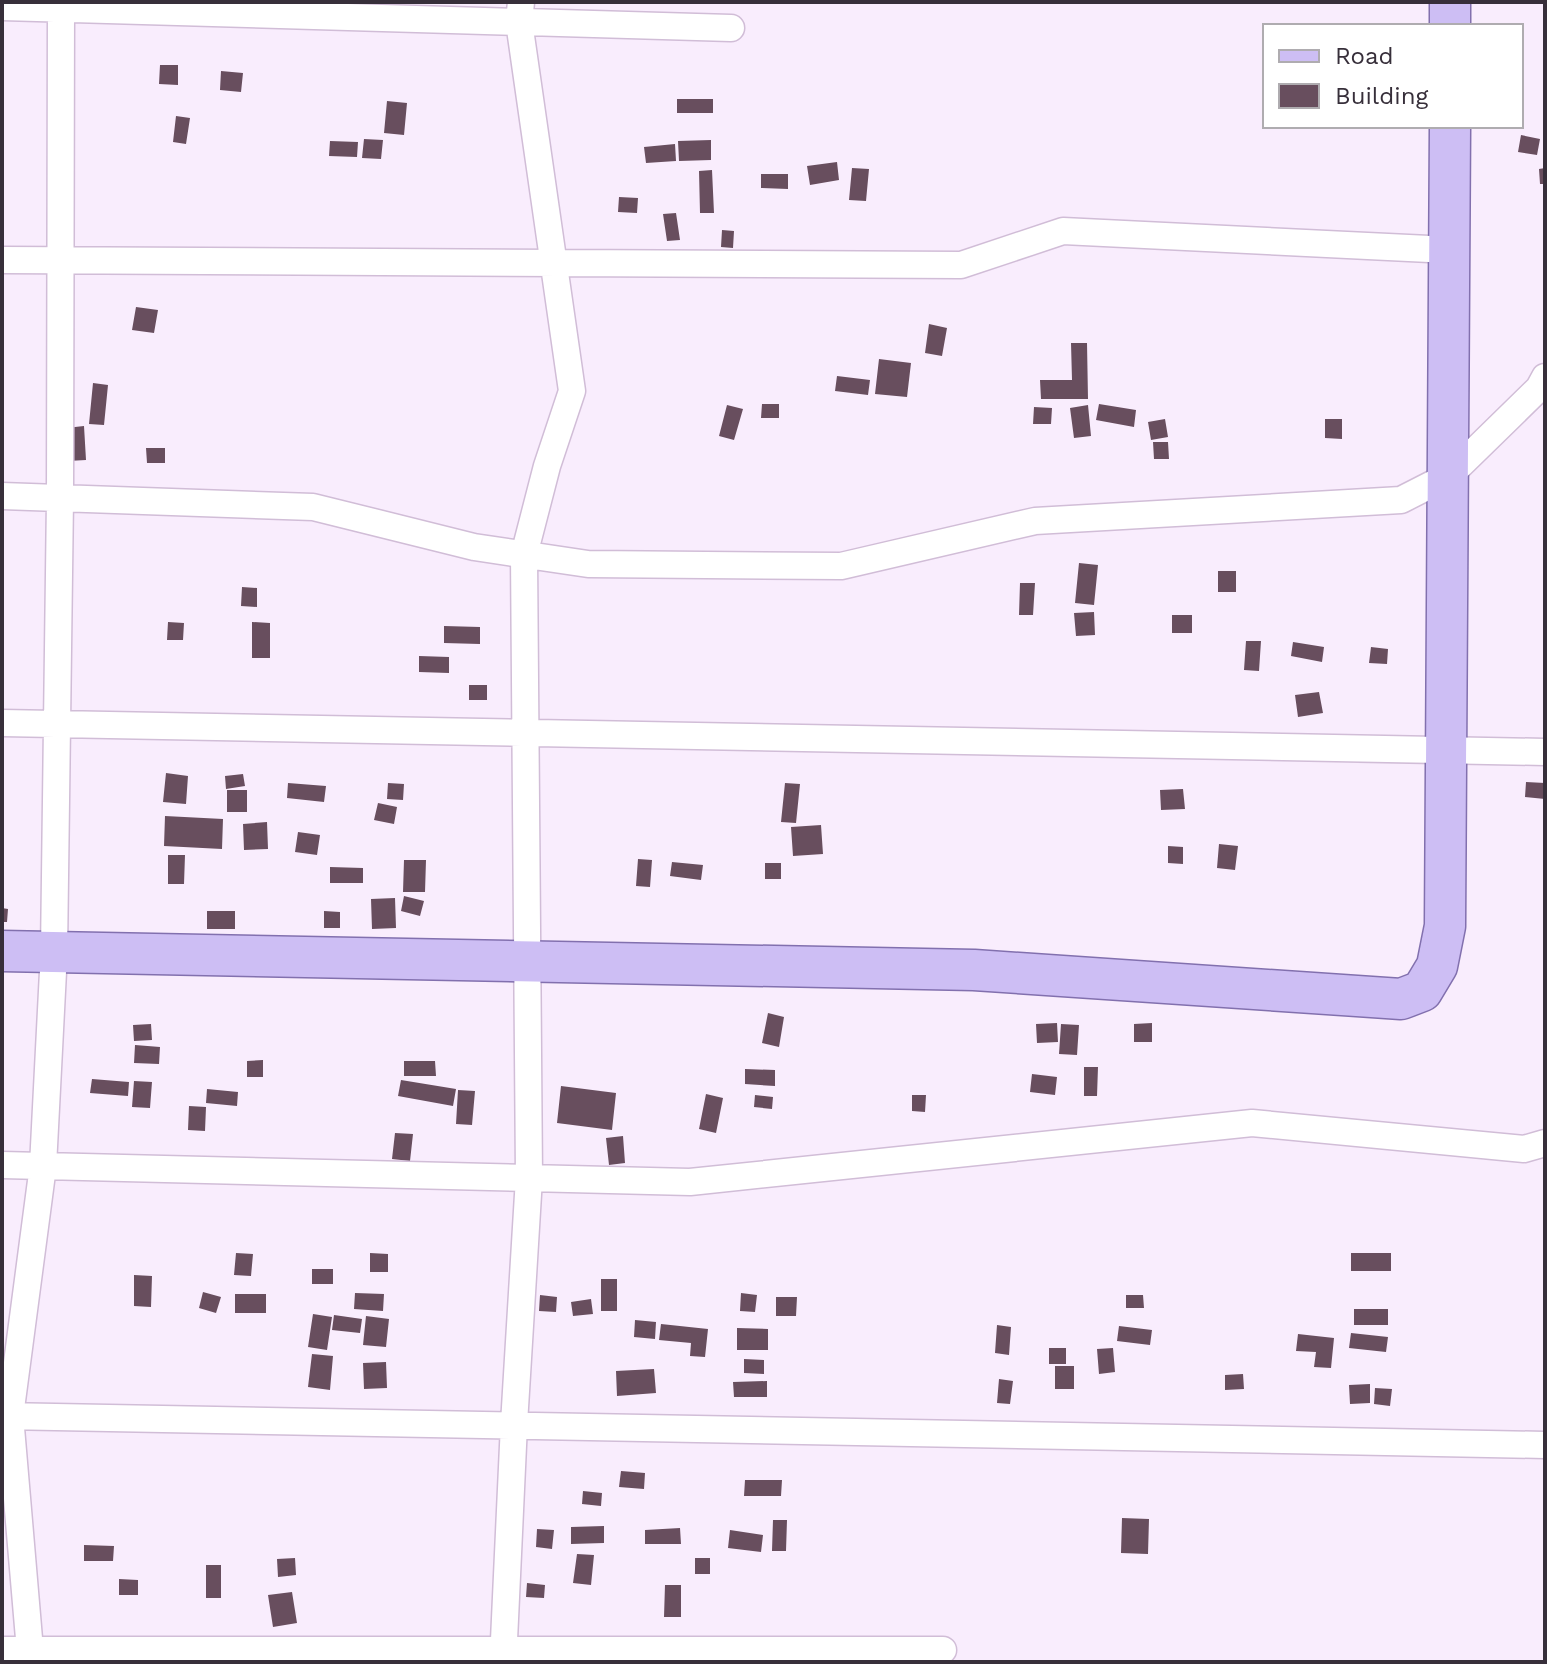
<svg xmlns="http://www.w3.org/2000/svg" width="1547" height="1664" font-family="'Work Sans',sans-serif">
<rect width="100%" height="100%" fill="#f9edfd"/>
<path fill="#684e5e" d="M 160,65 L 178,65 L 178,85 L 159,84 Z
M 221,71 L 243,73 L 241,92 L 220,90 Z
M 677,99 L 713,99 L 713,113 L 677,113 Z
M 387,101 L 407,103 L 404,135 L 384,133 Z
M 176,116 L 190,118 L 186,144 L 173,142 Z
M 1521,135 L 1540,139 L 1537,155 L 1518,152 Z
M 364,139 L 383,140 L 381,159 L 362,158 Z
M 711,140 L 711,160 L 679,161 L 678,141 Z
M 330,141 L 358,142 L 357,157 L 329,156 Z
M 675,144 L 676,161 L 646,163 L 644,147 Z
M 837,162 L 839,180 L 810,185 L 807,166 Z
M 852,168 L 869,169 L 866,201 L 849,200 Z
M 1545,168 L 1545,184 L 1540,184 L 1539,169 Z
M 712,170 L 714,213 L 700,213 L 699,171 Z
M 761,174 L 788,174 L 788,189 L 761,188 Z
M 619,197 L 638,198 L 637,213 L 618,212 Z
M 676,213 L 680,240 L 667,241 L 663,214 Z
M 722,230 L 734,231 L 733,248 L 721,247 Z
M 136,307 L 158,310 L 154,333 L 132,330 Z
M 929,324 L 947,328 L 942,356 L 925,353 Z
M 1071,343 L 1087,343 L 1088,399 L 1041,399 L 1040,380 L 1072,380 Z
M 879,359 L 911,363 L 907,397 L 875,394 Z
M 837,376 L 870,380 L 868,395 L 835,391 Z
M 93,383 L 108,385 L 104,425 L 89,424 Z
M 762,404 L 779,404 L 779,418 L 761,418 Z
M 1099,404 L 1136,410 L 1134,427 L 1096,420 Z
M 727,405 L 743,409 L 734,440 L 719,436 Z
M 1088,405 L 1091,436 L 1074,438 L 1070,408 Z
M 1034,407 L 1052,408 L 1051,424 L 1033,424 Z
M 1165,419 L 1168,437 L 1151,440 L 1148,422 Z
M 1325,419 L 1342,419 L 1342,439 L 1325,438 Z
M 84,426 L 86,460 L 68,461 L 66,428 Z
M 1153,442 L 1168,442 L 1169,459 L 1154,459 Z
M 146,448 L 165,448 L 165,463 L 147,463 Z
M 1079,563 L 1098,565 L 1094,605 L 1075,603 Z
M 1218,571 L 1236,571 L 1236,592 L 1218,592 Z
M 1020,583 L 1035,583 L 1033,615 L 1019,615 Z
M 242,587 L 257,588 L 257,607 L 241,606 Z
M 1094,612 L 1095,635 L 1076,636 L 1074,613 Z
M 1172,615 L 1192,615 L 1192,633 L 1172,633 Z
M 168,622 L 184,623 L 183,640 L 167,640 Z
M 252,622 L 270,623 L 270,658 L 252,658 Z
M 444,626 L 480,627 L 480,644 L 444,643 Z
M 1246,641 L 1261,641 L 1259,671 L 1244,670 Z
M 1293,642 L 1324,647 L 1322,662 L 1291,656 Z
M 1371,647 L 1388,649 L 1387,664 L 1369,663 Z
M 419,656 L 449,657 L 449,673 L 419,672 Z
M 469,685 L 487,685 L 487,700 L 469,700 Z
M 1319,692 L 1323,713 L 1298,717 L 1295,695 Z
M 166,773 L 188,776 L 186,804 L 163,802 Z
M 243,774 L 245,786 L 226,789 L 225,776 Z
M 1526,782 L 1545,783 L 1545,799 L 1525,797 Z
M 288,783 L 326,786 L 324,802 L 287,798 Z
M 388,783 L 404,784 L 403,800 L 387,799 Z
M 785,783 L 800,784 L 796,823 L 781,822 Z
M 1183,789 L 1185,809 L 1161,810 L 1160,790 Z
M 227,790 L 247,790 L 247,812 L 227,812 Z
M 378,803 L 397,807 L 394,824 L 374,820 Z
M 165,816 L 223,819 L 222,849 L 164,846 Z
M 267,822 L 268,849 L 244,850 L 243,824 Z
M 821,825 L 823,854 L 793,856 L 791,827 Z
M 298,832 L 320,835 L 317,855 L 295,852 Z
M 1219,844 L 1238,846 L 1235,870 L 1217,868 Z
M 1168,846 L 1183,847 L 1183,864 L 1168,863 Z
M 168,855 L 185,855 L 184,884 L 168,884 Z
M 638,859 L 652,860 L 650,887 L 636,886 Z
M 404,860 L 426,860 L 425,892 L 403,892 Z
M 672,862 L 703,865 L 701,880 L 670,876 Z
M 765,863 L 781,863 L 781,879 L 765,879 Z
M 330,867 L 363,868 L 363,883 L 330,883 Z
M 404,896 L 424,901 L 420,916 L 401,911 Z
M 395,898 L 396,928 L 372,929 L 371,899 Z
M 2,908 L 8,909 L 7,922 L 2,922 Z
M 207,911 L 235,911 L 235,929 L 207,929 Z
M 324,911 L 340,912 L 340,928 L 324,928 Z
M 768,1013 L 784,1017 L 779,1047 L 762,1043 Z
M 1057,1023 L 1058,1042 L 1037,1043 L 1036,1024 Z
M 1152,1023 L 1152,1042 L 1134,1042 L 1134,1024 Z
M 151,1024 L 152,1040 L 134,1041 L 133,1025 Z
M 1061,1024 L 1079,1025 L 1077,1055 L 1059,1054 Z
M 135,1045 L 160,1047 L 159,1064 L 134,1063 Z
M 263,1060 L 263,1077 L 247,1077 L 247,1061 Z
M 404,1061 L 435,1061 L 436,1076 L 404,1076 Z
M 1084,1067 L 1098,1067 L 1097,1096 L 1084,1096 Z
M 745,1069 L 775,1070 L 775,1086 L 745,1084 Z
M 1032,1074 L 1057,1077 L 1055,1095 L 1030,1092 Z
M 92,1079 L 129,1082 L 128,1096 L 90,1093 Z
M 401,1080 L 456,1089 L 453,1106 L 398,1096 Z
M 134,1081 L 152,1082 L 150,1108 L 132,1107 Z
M 561,1086 L 616,1093 L 612,1130 L 557,1123 Z
M 207,1089 L 238,1092 L 237,1106 L 206,1103 Z
M 458,1090 L 475,1091 L 472,1125 L 456,1124 Z
M 706,1094 L 723,1098 L 716,1133 L 699,1129 Z
M 755,1095 L 773,1097 L 772,1109 L 754,1107 Z
M 912,1095 L 926,1095 L 925,1112 L 912,1111 Z
M 189,1106 L 206,1107 L 205,1131 L 188,1130 Z
M 395,1133 L 413,1134 L 410,1161 L 392,1159 Z
M 623,1136 L 625,1163 L 609,1165 L 606,1138 Z
M 236,1253 L 253,1254 L 251,1276 L 234,1275 Z
M 370,1253 L 388,1254 L 388,1272 L 370,1272 Z
M 1351,1253 L 1391,1253 L 1391,1271 L 1351,1271 Z
M 312,1269 L 333,1269 L 333,1284 L 312,1284 Z
M 134,1275 L 152,1276 L 151,1307 L 134,1306 Z
M 601,1279 L 617,1279 L 617,1311 L 601,1311 Z
M 203,1292 L 221,1297 L 216,1313 L 199,1308 Z
M 355,1293 L 384,1294 L 383,1311 L 354,1309 Z
M 741,1293 L 757,1295 L 755,1312 L 740,1311 Z
M 235,1294 L 266,1294 L 266,1313 L 235,1313 Z
M 540,1295 L 557,1297 L 556,1312 L 539,1311 Z
M 1126,1295 L 1143,1295 L 1144,1308 L 1126,1308 Z
M 776,1297 L 797,1297 L 796,1316 L 776,1316 Z
M 591,1299 L 593,1314 L 573,1316 L 571,1302 Z
M 1354,1309 L 1388,1309 L 1388,1325 L 1354,1325 Z
M 313,1314 L 332,1317 L 327,1350 L 308,1347 Z
M 334,1315 L 362,1319 L 360,1333 L 332,1330 Z
M 366,1316 L 389,1319 L 386,1347 L 363,1345 Z
M 635,1320 L 656,1322 L 655,1339 L 634,1337 Z
M 661,1324 L 708,1329 L 705,1357 L 690,1356 L 691,1343 L 659,1340 Z
M 997,1325 L 1011,1327 L 1009,1355 L 995,1353 Z
M 1119,1326 L 1152,1330 L 1150,1345 L 1117,1341 Z
M 737,1328 L 768,1329 L 768,1350 L 737,1350 Z
M 1351,1333 L 1388,1337 L 1386,1352 L 1349,1348 Z
M 1298,1334 L 1334,1338 L 1331,1368 L 1314,1367 L 1316,1352 L 1296,1351 Z
M 1049,1348 L 1066,1348 L 1066,1364 L 1049,1364 Z
M 1113,1348 L 1115,1372 L 1099,1374 L 1097,1349 Z
M 312,1354 L 333,1356 L 330,1390 L 308,1387 Z
M 744,1359 L 764,1360 L 764,1374 L 744,1373 Z
M 386,1362 L 387,1388 L 364,1389 L 363,1363 Z
M 1055,1366 L 1074,1366 L 1074,1389 L 1055,1389 Z
M 654,1369 L 656,1393 L 617,1396 L 616,1371 Z
M 1243,1374 L 1244,1389 L 1225,1390 L 1225,1375 Z
M 999,1379 L 1013,1381 L 1010,1404 L 997,1403 Z
M 767,1381 L 767,1397 L 734,1397 L 733,1382 Z
M 1370,1384 L 1370,1403 L 1350,1404 L 1349,1385 Z
M 1375,1388 L 1392,1389 L 1390,1406 L 1374,1404 Z
M 621,1471 L 645,1473 L 644,1489 L 619,1487 Z
M 745,1480 L 782,1480 L 781,1496 L 744,1496 Z
M 583,1491 L 602,1493 L 601,1506 L 582,1504 Z
M 1122,1518 L 1149,1519 L 1148,1554 L 1121,1553 Z
M 773,1520 L 787,1520 L 786,1551 L 772,1551 Z
M 604,1526 L 604,1543 L 571,1544 L 571,1527 Z
M 680,1528 L 681,1544 L 645,1544 L 645,1530 Z
M 537,1529 L 554,1530 L 552,1549 L 536,1547 Z
M 730,1530 L 763,1535 L 761,1552 L 728,1548 Z
M 84,1545 L 114,1546 L 113,1561 L 84,1561 Z
M 577,1554 L 594,1555 L 591,1585 L 573,1583 Z
M 295,1558 L 296,1575 L 278,1577 L 277,1559 Z
M 695,1558 L 710,1558 L 710,1574 L 695,1574 Z
M 206,1565 L 221,1565 L 221,1598 L 206,1598 Z
M 119,1579 L 138,1580 L 138,1595 L 119,1595 Z
M 527,1583 L 545,1585 L 544,1598 L 526,1597 Z
M 665,1585 L 681,1585 L 681,1617 L 664,1617 Z
M 292,1592 L 297,1623 L 273,1627 L 268,1595 Z"/>
<g fill="none" stroke-linecap="round" stroke-linejoin="round">
<defs>
<path id="minor" d="M 2,7 L 731,28
M 2,260 L 961,265 L 1063,231 L 1450,250
M 2,496 L 313,507 L 474,547 L 588,564 L 841,566 L 1035,521 L 1401,500 L 1450,475 L 1539,388 L 1545,377
M 2,723 L 1545,752
M 2,1165 L 690,1182 L 1252,1123 L 1524,1149 L 1545,1143
M 2,1416 L 1545,1445
M 2,1650 L 943,1650
M 31,1662 L 10,1416 L 43,1166 L 54,952 L 60,498 L 61,9
M 503,1662 L 514,1424 L 529,1178 L 524,555 L 547,466 L 572,391 L 519,22 L 521,2"/>
<path id="primary" d="M 1450,26 L 1450,2
M 2,951 L 974,970 L 1401,999 L 1422,991 L 1437,966 L 1445,926 L 1450,126"/>
</defs>
<use href="#minor" stroke="#d1bdd7" stroke-width="29"/>
<use href="#primary" stroke="#8270ae" stroke-width="43"/>
<use href="#minor" stroke="#fff" stroke-width="26"/>
<use href="#primary" stroke="#cdbef4" stroke-width="40"/>
</g>
<rect width="1547" height="1664" fill="none" stroke="#372f3a" stroke-width="8"/>
<rect x="1263" y="24" width="260" height="104" fill="#ffffff" stroke="#afacb0" stroke-width="2"/>
<rect x="1279" y="50" width="40" height="12" fill="#cdbef4" stroke="#afacb0" stroke-width="2"/>
<text x="1335" y="64" font-size="24" fill="#372f3a">Road</text>
<rect x="1279" y="84" width="40" height="24" fill="#684e5e" stroke="#afacb0" stroke-width="2"/>
<text x="1335" y="104" font-size="24" fill="#372f3a">Building</text>
</svg>
